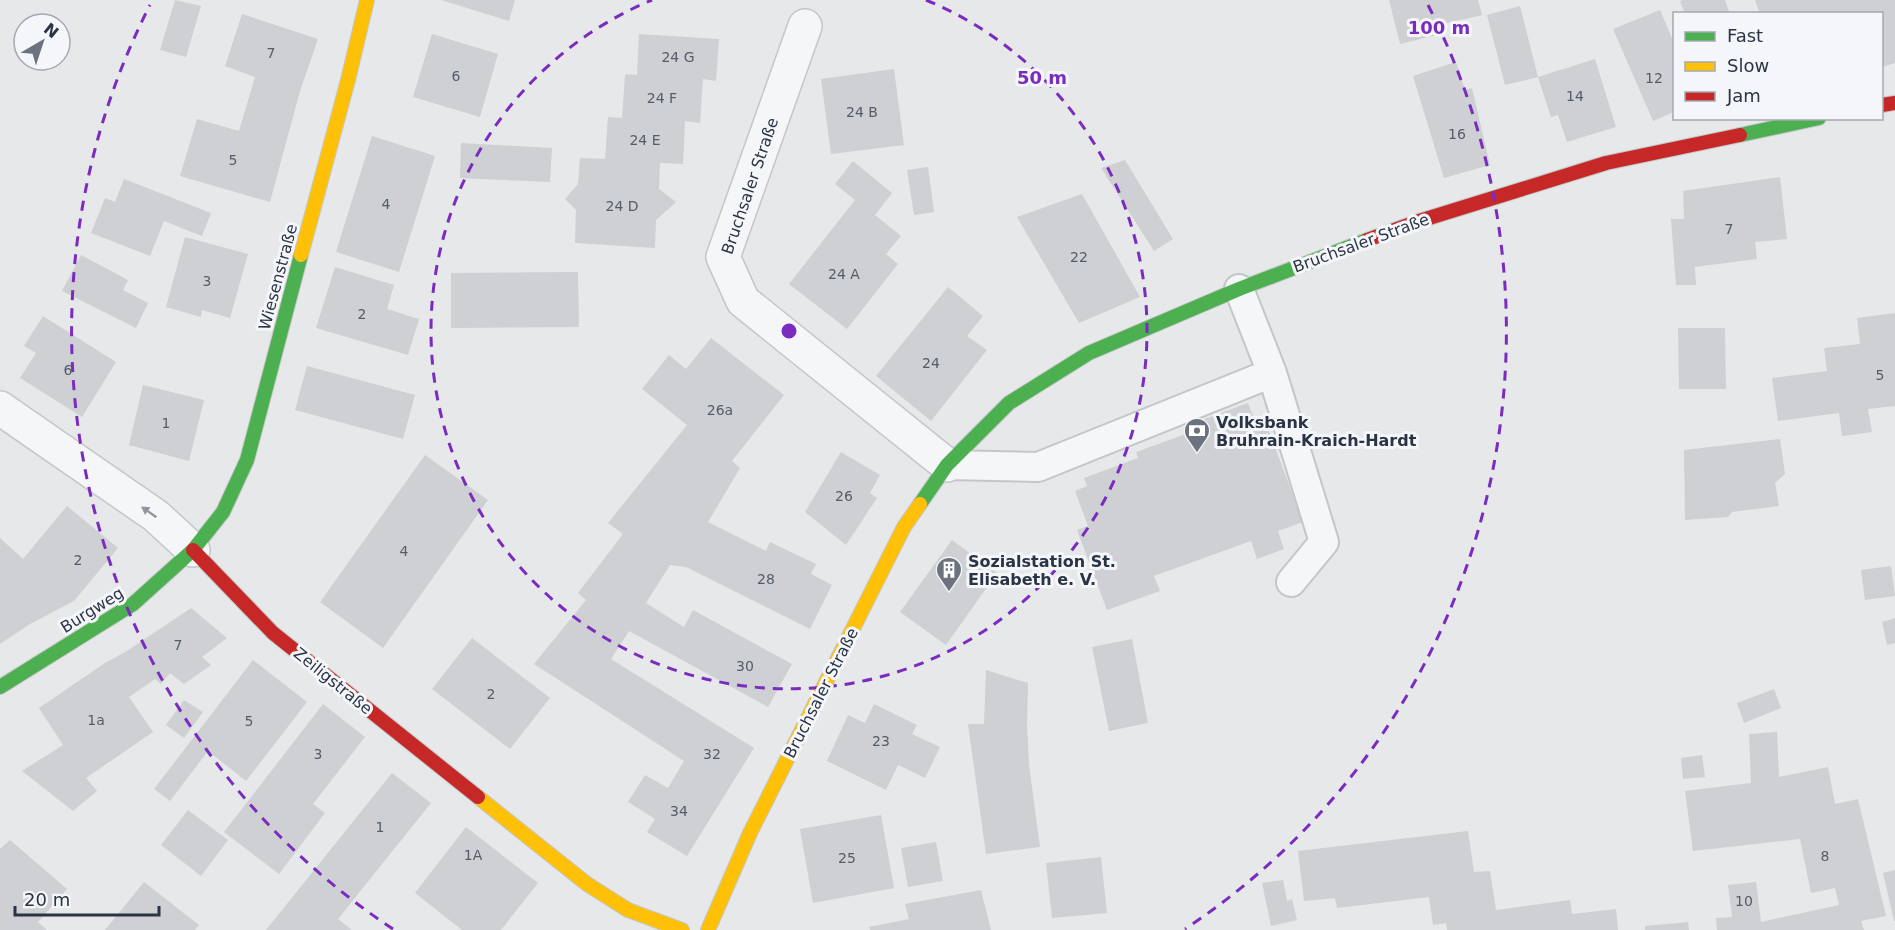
<svg xmlns="http://www.w3.org/2000/svg" width="1895" height="930" font-family="'DejaVu Sans',sans-serif">
<rect width="100%" height="100%" fill="#e6e8ea"/>
<path fill="#ced0d3" d="M 175,0 L 201,6 L 186,57 L 160,50 Z
M 441,0 L 515,0 L 509,21 Z
M 1389,0 L 1478,0 L 1482,15 L 1439,25 L 1441,34 L 1400,44 Z
M 1683,0 L 1725,0 L 1730,14 L 1685,14 L 1680,1 Z
M 1755,0 L 1895,0 L 1895,63 L 1882,67 L 1882,14 L 1760,14 Z
M 1520,6 L 1538,77 L 1505,85 L 1487,15 Z
M 1660,10 L 1674,43 L 1674,112 L 1653,121 L 1613,29 Z
M 242,14 L 318,39 L 300,91 L 270,202 L 180,176 L 197,119 L 239,131 L 255,77 L 225,66 Z
M 432,34 L 498,54 L 480,117 L 413,97 Z
M 639,34 L 719,39 L 716,81 L 703,79 L 700,123 L 685,121 L 683,164 L 660,163 L 659,189 L 676,202 L 656,220 L 655,248 L 575,243 L 576,210 L 565,199 L 578,184 L 580,158 L 605,159 L 608,117 L 622,118 L 625,74 L 637,75 Z
M 1595,59 L 1616,127 L 1567,142 L 1558,115 L 1551,117 L 1538,77 Z
M 1456,62 L 1465,90 L 1472,88 L 1490,165 L 1444,178 L 1413,76 Z
M 894,69 L 904,145 L 831,154 L 821,79 Z
M 372,136 L 435,156 L 399,272 L 336,252 Z
M 461,143 L 552,148 L 550,182 L 460,178 Z
M 1125,160 L 1173,239 L 1154,251 L 1101,168 Z
M 853,161 L 892,193 L 875,215 L 901,236 L 886,254 L 898,264 L 847,329 L 789,284 L 855,200 L 835,184 Z
M 928,167 L 934,212 L 914,215 L 907,170 Z
M 1780,177 L 1787,239 L 1755,242 L 1757,259 L 1695,267 L 1696,285 L 1676,285 L 1671,219 L 1684,219 L 1683,191 Z
M 124,179 L 211,213 L 202,236 L 164,221 L 150,256 L 91,233 L 105,198 L 115,202 Z
M 1082,194 L 1140,297 L 1079,323 L 1017,217 Z
M 185,237 L 248,254 L 230,318 L 202,310 L 201,317 L 166,307 Z
M 81,255 L 128,280 L 123,290 L 148,303 L 136,328 L 62,291 Z
M 335,267 L 394,285 L 387,309 L 419,319 L 408,355 L 316,328 Z
M 578,272 L 579,327 L 451,328 L 451,273 Z
M 948,287 L 983,316 L 967,336 L 987,350 L 931,421 L 876,376 Z
M 1895,313 L 1895,406 L 1868,409 L 1872,432 L 1842,436 L 1839,413 L 1778,421 L 1772,378 L 1827,371 L 1824,348 L 1860,344 L 1857,318 Z
M 43,316 L 116,362 L 82,417 L 20,378 L 36,353 L 24,346 Z
M 1678,328 L 1725,328 L 1726,389 L 1679,389 Z
M 711,338 L 784,395 L 732,461 L 740,468 L 708,522 L 766,551 L 770,542 L 816,564 L 811,574 L 832,585 L 810,629 L 686,567 L 670,565 L 646,603 L 684,627 L 693,610 L 792,664 L 768,707 L 629,631 L 611,659 L 754,748 L 687,856 L 647,832 L 655,819 L 628,802 L 645,775 L 668,788 L 684,761 L 534,664 L 586,600 L 578,593 L 623,534 L 608,523 L 687,425 L 642,389 L 669,355 L 686,369 Z
M 307,366 L 415,395 L 403,439 L 295,410 Z
M 143,385 L 204,400 L 189,461 L 129,445 Z
M 1248,403 L 1255,421 L 1264,418 L 1303,522 L 1278,531 L 1284,549 L 1257,559 L 1251,541 L 1154,576 L 1160,591 L 1107,610 L 1077,530 L 1088,526 L 1075,491 L 1087,486 L 1084,478 L 1138,458 L 1136,452 L 1194,431 L 1191,424 Z
M 1780,439 L 1785,474 L 1775,483 L 1779,506 L 1732,512 L 1728,517 L 1685,520 L 1684,450 Z
M 841,452 L 880,475 L 870,493 L 877,498 L 846,545 L 805,512 Z
M 425,455 L 488,500 L 383,648 L 320,602 Z
M 67,506 L 118,548 L 74,601 L 30,624 L 0,644 L 0,538 L 23,559 Z
M 952,540 L 997,573 L 946,645 L 900,612 Z
M 1891,566 L 1895,596 L 1865,600 L 1861,570 Z
M 191,608 L 227,638 L 202,657 L 211,665 L 184,684 L 170,673 L 161,684 L 155,679 L 129,697 L 153,732 L 86,778 L 97,791 L 73,811 L 22,771 L 63,745 L 39,708 L 105,663 L 127,651 Z
M 1895,618 L 1895,643 L 1887,645 L 1882,622 Z
M 472,638 L 550,698 L 510,749 L 432,689 Z
M 1132,639 L 1148,723 L 1109,731 L 1092,647 Z
M 253,660 L 307,702 L 246,781 L 208,751 L 170,801 L 154,789 Z
M 986,670 L 1028,683 L 1027,726 L 1029,765 L 1040,847 L 986,854 L 968,724 L 984,724 Z
M 1774,689 L 1781,708 L 1744,723 L 1737,703 Z
M 184,700 L 203,712 L 184,738 L 166,725 Z
M 323,704 L 365,737 L 313,804 L 325,813 L 279,874 L 224,832 Z
M 874,704 L 917,725 L 912,734 L 940,747 L 925,778 L 898,765 L 886,790 L 827,761 L 848,715 L 865,723 Z
M 1777,732 L 1779,777 L 1828,767 L 1835,804 L 1858,799 L 1886,916 L 1861,921 L 1864,930 L 1717,930 L 1716,918 L 1732,917 L 1728,885 L 1756,882 L 1761,922 L 1839,905 L 1835,888 L 1811,893 L 1800,839 L 1693,851 L 1685,791 L 1751,783 L 1749,734 Z
M 1702,755 L 1705,777 L 1683,779 L 1681,758 Z
M 392,773 L 431,803 L 338,919 L 352,930 L 266,930 Z
M 188,810 L 228,840 L 201,876 L 161,845 Z
M 881,815 L 894,888 L 813,903 L 800,829 Z
M 466,827 L 538,883 L 501,930 L 462,930 L 415,893 Z
M 1468,831 L 1474,872 L 1490,871 L 1496,910 L 1570,900 L 1572,914 L 1616,909 L 1618,930 L 1447,930 L 1446,923 L 1433,925 L 1429,897 L 1337,908 L 1335,898 L 1304,901 L 1298,851 Z
M 10,840 L 67,889 L 38,922 L 47,930 L 0,930 L 0,849 Z
M 936,842 L 943,881 L 908,887 L 901,848 Z
M 1101,857 L 1107,913 L 1052,918 L 1046,863 Z
M 1895,870 L 1895,921 L 1894,921 L 1883,873 Z
M 1283,880 L 1287,901 L 1292,899 L 1297,920 L 1271,926 L 1262,883 Z
M 144,882 L 199,925 L 195,930 L 105,930 Z
M 981,890 L 991,930 L 870,930 L 869,927 L 909,919 L 905,904 Z
M 1688,922 L 1689,930 L 1645,930 L 1645,926 Z"/>
<g fill="none" stroke-linecap="round" stroke-linejoin="round">
<defs>
<path id="lane" d="M 1239,289 L 1272,373 L 1324,542 L 1291,582
M 947,465 L 1038,467 L 1272,373"/>
<path id="street" d="M 805,26 L 723,257 L 743,301 L 947,465
M 0,408 L 156,516 L 193,550"/>
<path id="fast" d="M 1740,135 L 1819,118
M 920,504 L 947,465 L 1009,403 L 1089,353 L 1239,289 L 1367,240
M 0,687 L 133,604 L 193,550 L 223,512 L 247,460 L 301,255"/>
<path id="slow" d="M 301,255 L 348,80 L 367,0
M 478,797 L 587,884 L 628,910 L 682,930
M 708,930 L 750,833 L 904,527 L 920,504"/>
<path id="jam" d="M 1882,105 L 1895,103
M 1367,240 L 1416,222 L 1606,163 L 1740,135
M 193,550 L 273,633 L 478,797"/>
</defs>
<use href="#lane" stroke="#c4c6c8" stroke-width="32"/>
<use href="#street" stroke="#c4c6c8" stroke-width="36"/>
<use href="#fast" stroke="#c4c6c8" stroke-width="16"/>
<use href="#slow" stroke="#c4c6c8" stroke-width="16"/>
<use href="#jam" stroke="#c4c6c8" stroke-width="16"/>
<use href="#lane" stroke="#f5f6f7" stroke-width="28"/>
<use href="#street" stroke="#f5f6f7" stroke-width="33"/>
<use href="#fast" stroke="#4caf50" stroke-width="14"/>
<use href="#slow" stroke="#ffc107" stroke-width="14"/>
<use href="#jam" stroke="#c62828" stroke-width="14"/>
</g>
<defs><path id="oneway-solid" d="M-6-.8H1V-3.2L6.5 0L1 3.2V.8H-6Z" transform="scale(1.5)"/></defs>
<use fill="#90959e" href="#oneway-solid" transform="translate(149 512) rotate(-145)"/>
<g fill="none" stroke="#7b2cbf" stroke-width="3" stroke-dasharray="10 8">
<path d="M926 0A358 358 0 1 1 652 0"/>
<path d="M393 929A717 717 0 0 1 150 5M1428 5A717 717 0 0 1 1185 929"/>
</g>
<defs>
<symbol id="bank-pin" viewBox="-11 -11 22 30"><path d="M0 17L-7.5 6A9.5 9.5 0 1 1 7.5 6Z" fill="#6c737f" stroke="#f4f6f9"/><path d="M-6-4H6V4H-6ZM0-2.3a2.3 2.3 0 1 0 0 4.6a2.3 2.3 0 1 0 0-4.6Z" fill="#fff"/></symbol>
<symbol id="building-pin" viewBox="-11 -11 22 30"><path d="M0 17L-7.5 6A9.5 9.5 0 1 1 7.5 6Z" fill="#6c737f" stroke="#f4f6f9"/><path d="M-4-6H4V6H1V3H-1V6H-4ZM-2.5-4.3h1.7v1.8h-1.7ZM.8-4.3h1.7v1.8H.8ZM-2.5-1h1.7V.8h-1.7ZM.8-1h1.7V.8H.8Z" fill="#fff"/></symbol>
</defs>
<g fill-rule="evenodd">
<use href="#bank-pin" x="1182" y="416" width="30" height="40"/>
<use href="#building-pin" x="934" y="555" width="30" height="40"/>
</g>
<g text-anchor="middle" dominant-baseline="central" stroke-width="6" stroke-linejoin="round" paint-order="stroke">
<g font-size="14" fill="#545c69">
<text x="271" y="53">7</text>
<text x="678" y="57">24 G</text>
<text x="456" y="76">6</text>
<text x="1654" y="78">12</text>
<text x="1575" y="96">14</text>
<text x="662" y="98">24 F</text>
<text x="862" y="112">24 B</text>
<text x="1457" y="134">16</text>
<text x="645" y="140">24 E</text>
<text x="233" y="160">5</text>
<text x="386" y="204">4</text>
<text x="622" y="206">24 D</text>
<text x="1729" y="229">7</text>
<text x="1079" y="257">22</text>
<text x="844" y="274">24 A</text>
<text x="207" y="281">3</text>
<text x="362" y="314">2</text>
<text x="931" y="363">24</text>
<text x="68" y="370">6</text>
<text x="1880" y="375">5</text>
<text x="720" y="410">26a</text>
<text x="166" y="423">1</text>
<text x="844" y="496">26</text>
<text x="404" y="551">4</text>
<text x="78" y="560">2</text>
<text x="766" y="579">28</text>
<text x="178" y="645">7</text>
<text x="745" y="666">30</text>
<text x="491" y="694">2</text>
<text x="96" y="720">1a</text>
<text x="249" y="721">5</text>
<text x="881" y="741">23</text>
<text x="318" y="754">3</text>
<text x="712" y="754">32</text>
<text x="679" y="811">34</text>
<text x="380" y="827">1</text>
<text x="473" y="855">1A</text>
<text x="1825" y="856">8</text>
<text x="847" y="858">25</text>
<text x="1744" y="901">10</text>
</g>
<g font-size="16" fill="#2b3445" stroke="#f4f6f9">
<text transform="translate(750 186) rotate(-71)">Bruchsaler Straße</text>
<text transform="translate(1361 243) rotate(-20)">Bruchsaler Straße</text>
<text transform="translate(278 277) rotate(-75)">Wiesenstraße</text>
<text transform="translate(92 610) rotate(-32)">Burgweg</text>
<text transform="translate(333 681) rotate(39)">Zeiligstraße</text>
<text transform="translate(821 693) rotate(-63)">Bruchsaler Straße</text>
</g>
<g font-size="16" font-weight="bold" fill="#2b3445" stroke="#f4f6f9" text-anchor="start">
<text x="1216" y="422">Volksbank<tspan x="1216" dy="18">Bruhrain-Kraich-Hardt</tspan></text>
<text x="968" y="561">Sozialstation St.<tspan x="968" dy="18">Elisabeth e. V.</tspan></text>
</g>
</g>
<circle cx="789" cy="331" r="9" fill="#7b2cbf" stroke="#f4f6f9" stroke-width="3"/>
<g font-size="18" text-anchor="middle" font-weight="bold" fill="#7b2cbf" stroke="#f4f6f9" stroke-width="6" stroke-linejoin="round" paint-order="stroke">
<text x="1439" y="34">100 m</text>
<text x="1042" y="84">50 m</text>
</g>
<rect x="1673" y="12" width="210" height="108" fill="#f4f6f9" stroke="#a4a8b1" stroke-width="1.5"/>
<rect x="1685" y="32" width="30" height="9" fill="#4caf50" stroke="#a4a8b1" stroke-width="1.5"/>
<text x="1727" y="42" font-size="18" fill="#2b3445">Fast</text>
<rect x="1685" y="62" width="30" height="9" fill="#ffc107" stroke="#a4a8b1" stroke-width="1.5"/>
<text x="1727" y="72" font-size="18" fill="#2b3445">Slow</text>
<rect x="1685" y="92" width="30" height="9" fill="#c62828" stroke="#a4a8b1" stroke-width="1.5"/>
<text x="1727" y="102" font-size="18" fill="#2b3445">Jam</text>
<g transform="translate(42 42) rotate(39)"><circle r="28" fill="#f4f6f9" stroke="#a4a8b1" stroke-width="1.5"/>
<path d="M0-4.5L10 22L0 15L-10 22Z" fill="#6c737f"/>
<text y="-9" font-size="16" font-weight="bold" text-anchor="middle" fill="#2b3445">N</text>
</g>
<path d="M15 906v9h144v-9" fill="none" stroke="#2b3445" stroke-width="3"/>
<text x="24" y="906" font-size="18" fill="#2b3445" stroke="#f4f6f9" stroke-width="4.5" paint-order="stroke">20 m</text>
</svg>
